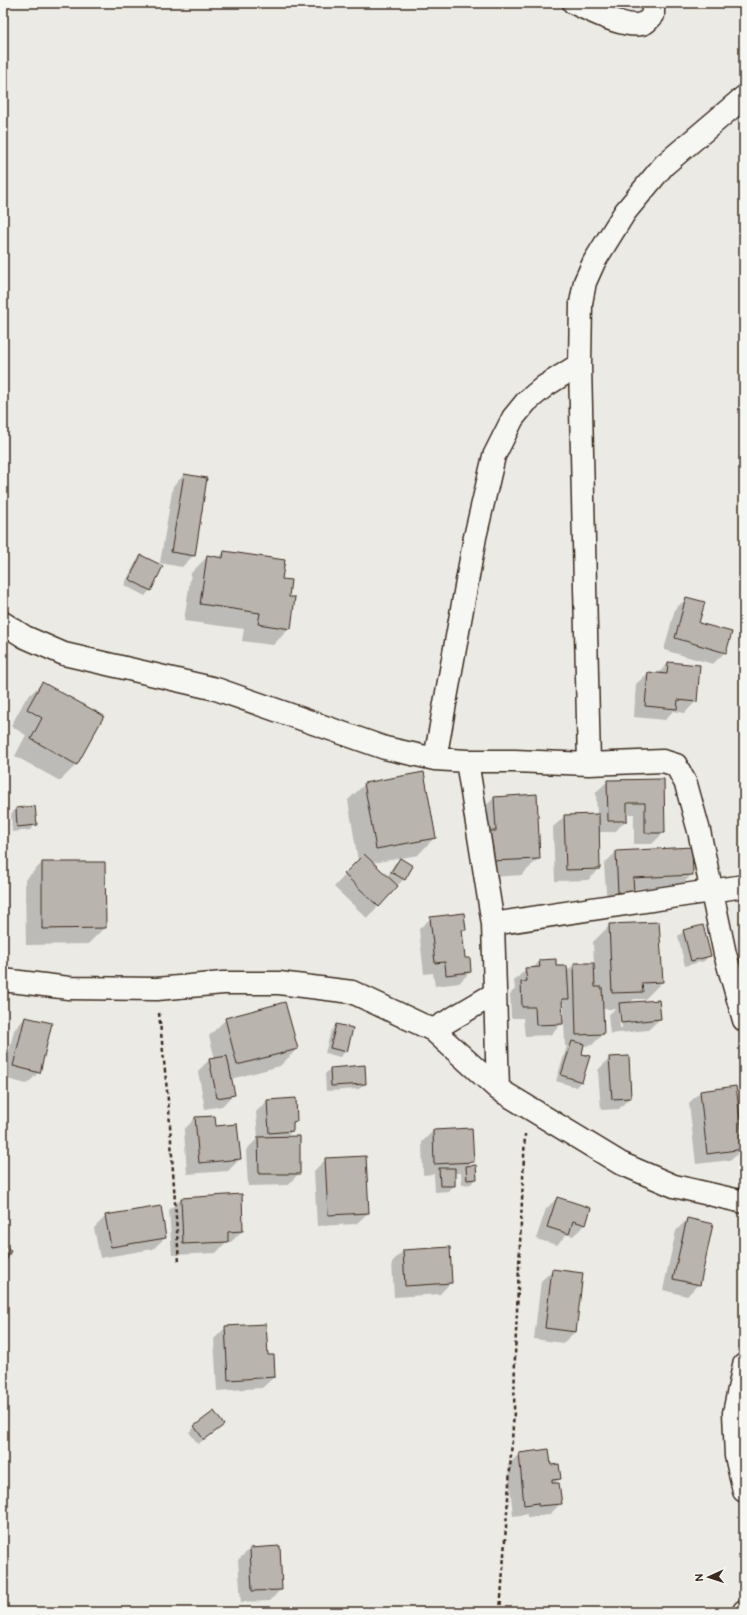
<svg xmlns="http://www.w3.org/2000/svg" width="747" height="1615" font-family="'Balsamiq Sans',sans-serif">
<rect width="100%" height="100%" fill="#ebeae5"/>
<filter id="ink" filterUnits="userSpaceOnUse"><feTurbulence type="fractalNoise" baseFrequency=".025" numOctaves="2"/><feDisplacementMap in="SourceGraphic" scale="8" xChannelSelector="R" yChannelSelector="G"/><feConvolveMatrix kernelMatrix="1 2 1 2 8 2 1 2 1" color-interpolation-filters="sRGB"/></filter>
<g filter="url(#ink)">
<path fill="#0003" fill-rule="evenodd" d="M 184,475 L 194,555 L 182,567 L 160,563 L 173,486 Z
M 224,552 L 281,580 L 288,597 L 290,628 L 273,645 L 242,641 L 244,629 L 184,621 L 191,573 L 208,556 L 218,558 Z
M 141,556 L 150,590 L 145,596 L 124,585 L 136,562 Z
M 687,598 L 697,623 L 725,652 L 713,664 L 664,650 L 675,609 Z
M 668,663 L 696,701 L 685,713 L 673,711 L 665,720 L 634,717 L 636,684 L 648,673 L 658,674 Z
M 42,683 L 103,717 L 76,765 L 60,781 L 15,756 L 26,735 L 11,726 L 25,700 Z
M 663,780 L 664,832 L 652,844 L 634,844 L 634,814 L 626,814 L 626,820 L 615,832 L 598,832 L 599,869 L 588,880 L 555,881 L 553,827 L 565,816 L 597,815 L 596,792 L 608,781 Z
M 365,784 L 434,838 L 418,855 L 373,863 L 387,877 L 394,864 L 400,859 L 404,879 L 398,885 L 393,881 L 397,886 L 367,918 L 334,887 L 358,861 L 348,800 Z
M 494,798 L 539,858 L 522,875 L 474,878 L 472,849 L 477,814 Z
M 16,809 L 35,825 L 30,830 L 12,832 L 11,814 Z
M 691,848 L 692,874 L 681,886 L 632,889 L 633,891 L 621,902 L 607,904 L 604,864 L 616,852 Z
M 42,863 L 105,927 L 88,944 L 26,945 L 25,880 Z
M 431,918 L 465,929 L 461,933 L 464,959 L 470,972 L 459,983 L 435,986 L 433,973 L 424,974 L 419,929 Z
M 610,925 L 662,982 L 645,999 L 634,999 L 630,1003 L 660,1019 L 648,1030 L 610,1034 L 608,1015 L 615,1009 L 602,1009 L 603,1034 L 592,1045 L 583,1046 L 581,1055 L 581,1081 L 576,1087 L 556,1081 L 567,1046 L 565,1046 L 564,1021 L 551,1035 L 525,1036 L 523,1018 L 511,1018 L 510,994 L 515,989 L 514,981 L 526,969 L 532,969 L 540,961 L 566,972 L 575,964 L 594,964 L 593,942 ZM 564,1003 L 564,1020 L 562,1020 L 561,1005 ZM 619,1013 L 621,1013 L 622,1028 L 620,1028 Z
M 684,931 L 709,956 L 704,961 L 685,966 L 678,936 Z
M 25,1018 L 39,1072 L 27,1084 L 3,1078 L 14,1030 Z
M 226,1019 L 297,1049 L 280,1066 L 231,1079 L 234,1094 L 222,1106 L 205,1109 L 198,1071 L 209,1060 L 215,1059 L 209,1036 Z
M 337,1025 L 346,1051 L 340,1057 L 325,1053 L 331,1031 Z
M 610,1058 L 630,1097 L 619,1109 L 601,1110 L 598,1070 Z
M 330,1069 L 365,1083 L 359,1089 L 326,1091 L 325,1074 Z
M 700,1092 L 743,1149 L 731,1160 L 696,1164 L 689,1103 Z
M 267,1101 L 296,1121 L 292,1125 L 292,1131 L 285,1138 L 299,1173 L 288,1185 L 248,1186 L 246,1150 L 258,1138 L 256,1112 Z
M 195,1118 L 215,1127 L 240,1159 L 228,1171 L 187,1174 L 184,1130 Z
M 433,1131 L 473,1161 L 467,1167 L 476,1178 L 471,1184 L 462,1185 L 461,1173 L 454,1173 L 454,1185 L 449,1191 L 435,1192 L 434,1174 L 423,1175 L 422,1142 Z
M 326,1159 L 368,1213 L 356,1224 L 317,1226 L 314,1171 Z
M 241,1195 L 242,1231 L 231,1242 L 226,1242 L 216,1253 L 172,1255 L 169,1210 L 181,1199 Z
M 557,1198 L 590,1208 L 585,1225 L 573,1236 L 567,1234 L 557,1245 L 536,1239 L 546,1209 Z
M 106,1216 L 165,1238 L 153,1249 L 100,1258 L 94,1228 Z
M 687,1219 L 699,1284 L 687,1296 L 663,1290 L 676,1231 Z
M 403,1251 L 451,1282 L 440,1294 L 394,1297 L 392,1262 Z
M 553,1270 L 575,1332 L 563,1343 L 534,1339 L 541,1281 Z
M 226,1327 L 267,1356 L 274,1377 L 262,1388 L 217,1391 L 214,1339 Z
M 214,1412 L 217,1430 L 198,1444 L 189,1432 Z
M 519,1454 L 550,1466 L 560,1478 L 554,1484 L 561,1503 L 549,1515 L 527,1517 L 527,1514 L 513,1516 L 508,1465 Z
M 279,1547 L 281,1589 L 270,1601 L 241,1602 L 238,1560 L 250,1549 Z"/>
<path fill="#bab4ae" stroke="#3b2a1e" d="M 184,474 L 207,478 L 195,556 L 171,552 Z
M 224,551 L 285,560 L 282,579 L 291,580 L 289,597 L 295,597 L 291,629 L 258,624 L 260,613 L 200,604 L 207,555 L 223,558 Z
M 141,555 L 163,566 L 151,591 L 129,579 Z
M 686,597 L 705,602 L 699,623 L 732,632 L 726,653 L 675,638 Z
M 668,662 L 700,665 L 697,702 L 678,700 L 677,709 L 645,706 L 648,672 L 667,674 Z
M 42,682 L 104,716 L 77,765 L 31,739 L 42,718 L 27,709 Z
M 424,772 L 436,838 L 376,849 L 364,783 Z
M 664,779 L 665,833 L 645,833 L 645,803 L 627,803 L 627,821 L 608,821 L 607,780 Z
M 537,794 L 540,859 L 490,861 L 489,831 L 496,831 L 494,797 Z
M 35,806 L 37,825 L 17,827 L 16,808 Z
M 599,814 L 600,869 L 566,870 L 564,815 Z
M 692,847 L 693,875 L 633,878 L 634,891 L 618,893 L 616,851 Z
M 364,854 L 398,886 L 379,907 L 344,874 Z
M 400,858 L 413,866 L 405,880 L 391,872 Z
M 42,862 L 105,862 L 106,928 L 42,929 Z
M 464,913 L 466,930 L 462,930 L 465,958 L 470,958 L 471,972 L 446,975 L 445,962 L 435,963 L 430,917 Z
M 659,922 L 663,982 L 642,983 L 643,992 L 612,993 L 609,924 Z
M 703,925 L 711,956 L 691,961 L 683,930 Z
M 556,959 L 556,966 L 567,966 L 569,999 L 562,999 L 563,1024 L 536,1025 L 535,1007 L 522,1007 L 521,982 L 527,981 L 525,968 L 540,967 L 539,960 Z
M 574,963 L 594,963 L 595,987 L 602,987 L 604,1034 L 576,1035 Z
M 659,1000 L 661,1019 L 621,1023 L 619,1003 Z
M 285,1002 L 298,1049 L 237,1065 L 225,1018 Z
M 25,1017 L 52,1023 L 40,1073 L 13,1066 Z
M 336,1024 L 353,1028 L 347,1052 L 330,1048 Z
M 572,1041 L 584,1044 L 582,1054 L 590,1056 L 582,1082 L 561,1075 Z
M 227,1056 L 235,1095 L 217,1098 L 209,1059 Z
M 629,1056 L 631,1098 L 612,1099 L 609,1057 Z
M 365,1065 L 366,1084 L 331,1086 L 330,1068 Z
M 736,1086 L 744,1149 L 707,1154 L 700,1091 Z
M 296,1098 L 297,1121 L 293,1122 L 293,1131 L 269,1133 L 267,1100 Z
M 215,1116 L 216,1126 L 237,1124 L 241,1159 L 199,1163 L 195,1117 Z
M 472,1128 L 474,1162 L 434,1164 L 433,1130 Z
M 300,1136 L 300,1174 L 259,1174 L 258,1137 Z
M 366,1156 L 369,1213 L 328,1215 L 325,1158 Z
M 476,1165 L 477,1179 L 467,1180 L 466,1166 Z
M 439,1168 L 455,1168 L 455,1186 L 440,1186 Z
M 242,1194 L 243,1231 L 228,1232 L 228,1242 L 183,1244 L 181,1198 Z
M 557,1197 L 591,1208 L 586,1225 L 573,1221 L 569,1234 L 547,1227 Z
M 161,1206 L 166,1238 L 111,1247 L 105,1215 Z
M 687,1218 L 713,1224 L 700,1285 L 673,1279 Z
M 3,1246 L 11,1251 L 3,1265 Z
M 450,1247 L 452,1283 L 405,1286 L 403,1250 Z
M 552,1269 L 583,1273 L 576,1332 L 545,1328 Z
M 266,1324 L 268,1355 L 274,1355 L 275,1377 L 228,1380 L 225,1326 Z
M 214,1411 L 224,1425 L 204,1440 L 194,1426 Z
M 549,1449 L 551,1465 L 559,1464 L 561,1479 L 552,1480 L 552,1483 L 559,1483 L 562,1504 L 538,1506 L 538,1503 L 524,1505 L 519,1453 Z
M 280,1546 L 282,1590 L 252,1591 L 250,1548 Z"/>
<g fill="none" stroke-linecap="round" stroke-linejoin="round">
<defs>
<path id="minor" d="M 574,3 C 589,10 631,32 646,22 C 648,21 651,17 653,15 L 653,3
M 3,623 L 25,637 L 64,654 L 216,689 L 385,748 L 435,759 L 467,761 L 514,761 L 589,764 L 663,761 L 676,765 L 686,784 L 699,831 L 725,954 L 744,1020
M 435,759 L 475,537 L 494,456 L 513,418 L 526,402 L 545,386 L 580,364
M 467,761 L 493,924 L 498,1089
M 589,764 L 580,364 L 581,303 L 585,282 L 594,262 L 625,212 L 664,165 L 744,97
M 493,924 L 744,886
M 3,980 L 69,988 L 157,989 L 223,983 L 279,983 L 352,992 L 433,1030 L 498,1089 L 620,1163 L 674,1186 L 744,1202
M 433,1030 L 494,994
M 744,1365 L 734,1413 L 736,1456 L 744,1491
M 744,1612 L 744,1611"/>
</defs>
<use href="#minor" stroke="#3b2a1e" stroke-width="25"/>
<path stroke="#3b2a1e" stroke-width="2.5" stroke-dasharray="4 3" stroke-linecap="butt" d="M 159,1013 L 169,1110 L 179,1263
M 500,1612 L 514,1412 L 515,1355 L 525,1134"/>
<use href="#minor" stroke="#f6f6f2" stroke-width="22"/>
</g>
</g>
<rect width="747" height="1615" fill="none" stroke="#f6f6f2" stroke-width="16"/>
<rect x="8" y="8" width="731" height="1599" fill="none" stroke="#3b2a1e" stroke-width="1.5" filter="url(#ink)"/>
<g transform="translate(709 1577) rotate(267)" stroke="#f6f6f2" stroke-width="3" paint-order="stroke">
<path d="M0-3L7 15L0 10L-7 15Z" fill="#3b2a1e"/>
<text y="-6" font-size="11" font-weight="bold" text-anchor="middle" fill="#3b2a1e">N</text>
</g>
</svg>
